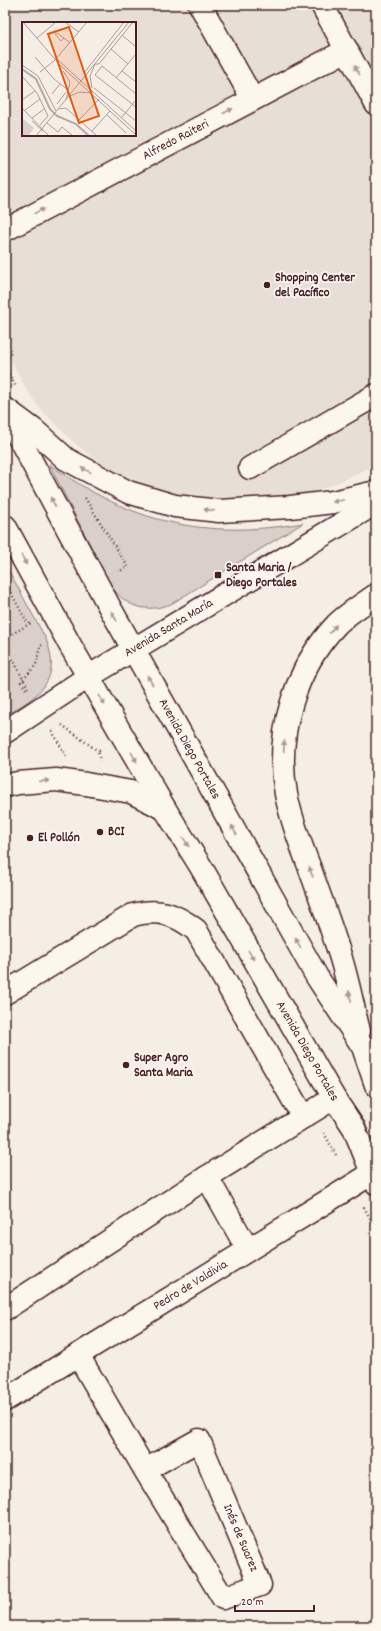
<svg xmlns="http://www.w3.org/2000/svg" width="381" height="1631" font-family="Dekko,sans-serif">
<rect width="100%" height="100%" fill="#f4eee4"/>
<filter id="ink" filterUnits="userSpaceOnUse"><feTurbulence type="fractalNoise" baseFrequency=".025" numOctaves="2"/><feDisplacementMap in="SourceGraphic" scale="8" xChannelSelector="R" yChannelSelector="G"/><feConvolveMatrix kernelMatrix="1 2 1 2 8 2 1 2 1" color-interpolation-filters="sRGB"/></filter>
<g filter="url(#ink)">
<path fill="#e7dfd6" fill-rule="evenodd" d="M 5,5 L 376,5 L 376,463 L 366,469 L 337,483 L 286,502 L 204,502 L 154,490 L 131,480 L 108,468 L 88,454 L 70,439 L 38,406 L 25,387 L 5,349 ZM 23,23 L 135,23 L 135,135 L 23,135 Z"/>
<path fill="#dbd0c9" stroke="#92787a" d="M 49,464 C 131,523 203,540 303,523 L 171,604 C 146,613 127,608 111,586 Z
M 5,564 L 46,639 C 63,682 37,696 5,716 Z"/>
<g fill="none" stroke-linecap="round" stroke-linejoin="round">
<defs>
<g id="minor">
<path d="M 200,5 L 252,98"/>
<path d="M 322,5 L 376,104"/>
<path id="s1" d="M 5,230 L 347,50"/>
<path d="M 250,468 L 376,395"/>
<path d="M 5,993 L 133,915 C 159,908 175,914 196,930 L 303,1117"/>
<path d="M 207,1177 L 334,1098"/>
<path d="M 5,1309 L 207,1177 L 248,1250"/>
<path d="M 78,1355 L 145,1470 L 223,1598 L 260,1585 L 199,1440 L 145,1470"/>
<path id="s2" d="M 5,1400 L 376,1171"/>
</g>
<g id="major">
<path d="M 7,410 L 34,430 L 66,459 L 128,492 L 175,506 L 219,511 L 290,507 L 333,502 L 376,492"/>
<path id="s3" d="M 5,412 L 109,606 L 317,977 L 363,1047 L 376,1085"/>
<path id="s4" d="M 5,526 L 70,645 L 165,809 L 201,867 L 334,1098 L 354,1128 L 376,1183"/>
<path id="s5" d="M 5,732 L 88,677 L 376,503"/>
<path d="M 5,786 L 18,783 L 56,780 L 86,784 L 131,792 L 165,809"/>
<path d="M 359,1031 C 352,1004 347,975 338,949 C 329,921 319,894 309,866 C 300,843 291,819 286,794 C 275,734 295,668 337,624 C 348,613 363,604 376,595"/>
</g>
</defs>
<use href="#minor" stroke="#4a1f2b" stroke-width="25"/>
<use href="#major" stroke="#4a1f2b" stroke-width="25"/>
<path stroke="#4a1f2b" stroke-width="2.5" stroke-dasharray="1 3" stroke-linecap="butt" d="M 5,367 L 16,387
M 85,498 L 128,567 L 118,572
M 5,582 L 28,624
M 5,638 L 31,623
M 5,645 L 28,688
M 26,689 L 21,682 L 36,665 L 40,646 L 42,645
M 62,725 L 98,751
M 52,731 L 66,756
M 100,751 L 98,751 L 100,761
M 324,1133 L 336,1155
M 364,1207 L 376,1229"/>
<use href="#minor" stroke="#fbf7ec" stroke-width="22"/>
<use href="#major" stroke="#fbf7ec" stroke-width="22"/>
</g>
<defs><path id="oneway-solid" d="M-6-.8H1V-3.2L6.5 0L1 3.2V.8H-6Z"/></defs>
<g fill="#ab9695">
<use href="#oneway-solid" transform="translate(357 70) rotate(-119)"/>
<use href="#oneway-solid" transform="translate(228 111) rotate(-28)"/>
<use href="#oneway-solid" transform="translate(39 211) rotate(-28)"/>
<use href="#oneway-solid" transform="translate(86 470) rotate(-152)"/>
<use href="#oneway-solid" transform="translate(338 501) rotate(168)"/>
<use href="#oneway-solid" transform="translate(53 502) rotate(-118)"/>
<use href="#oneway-solid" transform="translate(209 510) rotate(-173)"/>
<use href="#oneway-solid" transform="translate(24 560) rotate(62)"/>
<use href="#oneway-solid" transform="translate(114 616) rotate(-119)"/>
<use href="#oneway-solid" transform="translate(333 629) rotate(-50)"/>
<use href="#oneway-solid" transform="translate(150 680) rotate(-119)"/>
<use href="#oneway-solid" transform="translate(102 700) rotate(60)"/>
<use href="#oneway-solid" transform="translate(284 746) rotate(-87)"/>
<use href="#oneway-solid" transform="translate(134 757) rotate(60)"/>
<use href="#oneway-solid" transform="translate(44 781) rotate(-5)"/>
<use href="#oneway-solid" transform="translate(234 830) rotate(-119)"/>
<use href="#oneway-solid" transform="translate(186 842) rotate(58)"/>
<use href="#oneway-solid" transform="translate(311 872) rotate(-110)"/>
<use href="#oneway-solid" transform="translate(298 943) rotate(-119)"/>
<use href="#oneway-solid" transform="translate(251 955) rotate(60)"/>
<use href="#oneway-solid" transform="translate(350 996) rotate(-104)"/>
</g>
</g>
<g fill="#4a1f2b" stroke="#fbf7ec" stroke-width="1.5">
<circle cx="267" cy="285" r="4"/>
<rect x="214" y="571" width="8" height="8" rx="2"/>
<circle cx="100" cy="832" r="4"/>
<circle cx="30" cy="838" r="4"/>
<circle cx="126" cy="1065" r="4"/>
</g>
<g text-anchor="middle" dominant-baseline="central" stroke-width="3.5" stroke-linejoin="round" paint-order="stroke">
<g font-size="13" fill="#4a1f2b" stroke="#fbf7ec">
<text stroke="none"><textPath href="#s1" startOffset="193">Alfredo Raiteri</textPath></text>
<text stroke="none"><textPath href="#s5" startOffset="194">Avenida Santa María</textPath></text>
<text stroke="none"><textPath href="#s3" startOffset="384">Avenida Diego Portales</textPath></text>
<text stroke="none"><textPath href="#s4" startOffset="606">Avenida Diego Portales</textPath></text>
<text stroke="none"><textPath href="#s2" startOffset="218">Pedro de Valdivia</textPath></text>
<text transform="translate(240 1538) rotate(67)">Inés de Suarez</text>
</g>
<g font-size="13" font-weight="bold" fill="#4a1f2b" stroke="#fbf7ec" text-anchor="start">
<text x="275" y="278">Shopping Center<tspan x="275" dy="15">del Pacífico</tspan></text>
<text x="226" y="568">Santa Maria /<tspan x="226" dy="15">Diego Portales</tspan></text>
<text x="108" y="832">BCI</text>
<text x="38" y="838">El Pollón</text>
<text x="134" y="1058">Super Agro<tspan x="134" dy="15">Santa Maria</tspan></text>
</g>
</g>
<g transform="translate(22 22)">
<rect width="114" height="114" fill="#f4eee4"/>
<path d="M 0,96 L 12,106 L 6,114 L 0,114 Z" fill="#dbd0c9"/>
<path fill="none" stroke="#baa7a5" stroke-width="2" d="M 0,47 L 14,57 L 28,87 L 35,94 L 54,102 L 67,114"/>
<path fill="none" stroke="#b09b9a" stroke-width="1" d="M 1,0 L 38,43 L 114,113M 43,0 L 57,10M 100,13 L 114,25M 15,16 L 34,0M 42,16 L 39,19 L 33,12 L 35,11 L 42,16 L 48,21M 89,27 L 106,42M 13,35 L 32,57 L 46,68M 36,38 L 114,109M 77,42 L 111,0M 0,43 L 16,54 L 34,89M 80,44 L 73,53 L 114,85M 80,44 L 114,72M 41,49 L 48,60 L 44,78M 100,49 L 114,60M 18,50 L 33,38 L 65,0M 62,51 L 102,0M 0,54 L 15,71 L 26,94 L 18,103M 94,56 L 114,32M 70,66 L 68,54 L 73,42 L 77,42M 72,66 L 114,99M 30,72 L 38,62M 48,74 L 58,70 L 68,71M 0,78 L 13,69M 35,82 L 44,70M 0,86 L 27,114M 37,87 L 44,86 L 75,114M 3,88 L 18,77M 85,93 L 104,111M 100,95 L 114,78M 10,96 L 22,87M 57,98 L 77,77M 10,99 L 21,109M 25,101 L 36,110 L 40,105 L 51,114M 70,109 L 88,89M 14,114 L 107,0"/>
<path fill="#e8590c" fill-opacity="0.15" stroke="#e8590c" stroke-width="2" d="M 47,5 L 77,94 L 57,101 L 26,12 Z"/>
<rect width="114" height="114" fill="none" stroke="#4a1f2b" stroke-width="2"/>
</g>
<rect width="381" height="1631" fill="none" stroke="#fbf7ec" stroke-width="20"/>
<rect x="10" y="10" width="361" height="1611" fill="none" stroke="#4a1f2b" stroke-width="1.5" filter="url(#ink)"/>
<path d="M235 1605v6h79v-6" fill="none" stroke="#4a1f2b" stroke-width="2"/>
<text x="241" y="1605" font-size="12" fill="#4a1f2b" stroke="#fbf7ec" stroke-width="3" paint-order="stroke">20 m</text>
</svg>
